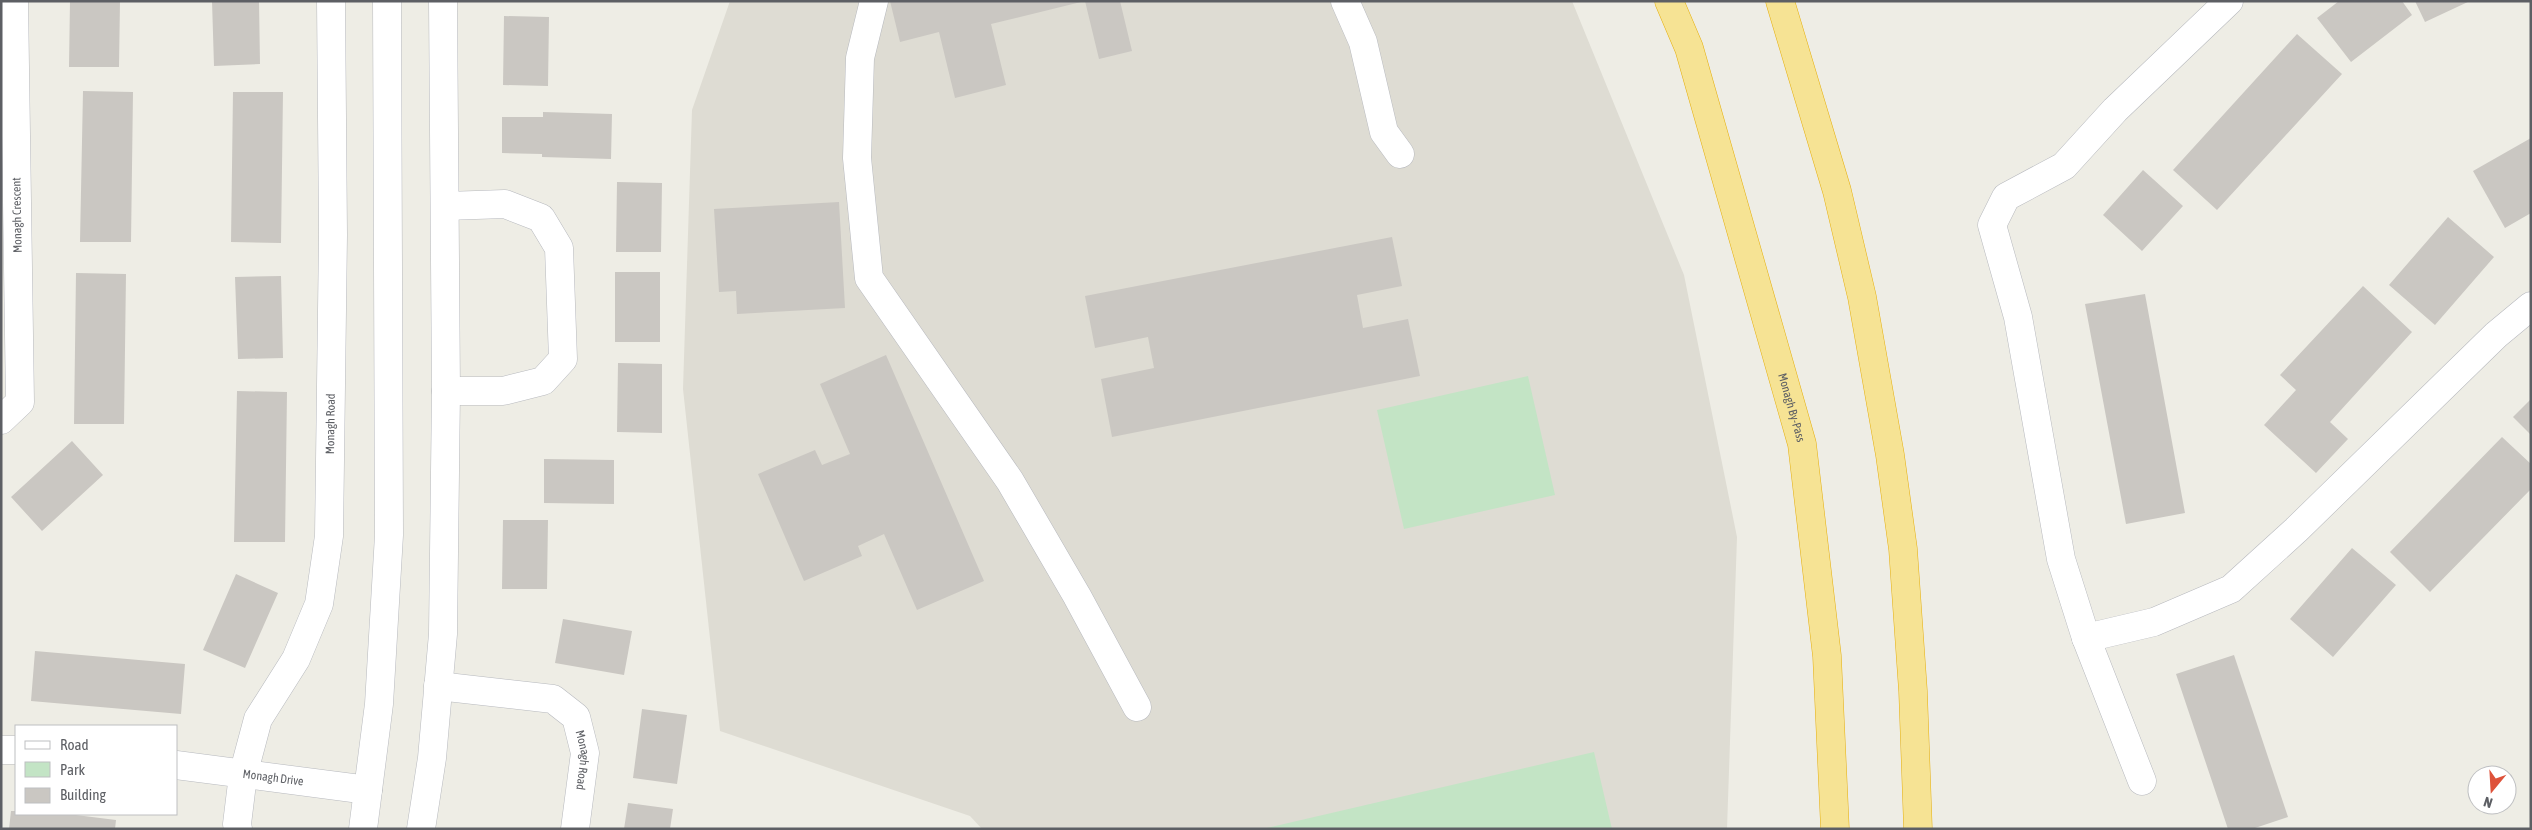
<svg xmlns="http://www.w3.org/2000/svg" width="2532" height="830" font-family="'Asap Condensed',sans-serif">
<rect width="100%" height="100%" fill="#eeede5"/>
<path fill="#dedcd3" d="M 730,1 L 1572,1 L 1684,275 L 1737,537 L 1727,829 L 982,829 L 970,816 L 720,731 L 683,389 L 692,110 Z"/>
<path fill="#c3e4c5" d="M 1528,376 L 1555,495 L 1404,529 L 1377,410 Z
M 1594,752 L 1612,829 L 1262,829 Z"/>
<path fill="#cac7c2" d="M 70,1 L 120,1 L 119,67 L 69,67 Z
M 212,1 L 259,1 L 260,64 L 214,66 Z
M 890,1 L 1081,1 L 1081,2 L 991,24 L 1006,85 L 955,98 L 939,32 L 900,42 Z
M 1085,1 L 1120,1 L 1132,51 L 1099,59 Z
M 2339,1 L 2402,1 L 2412,15 L 2351,62 L 2317,18 Z
M 2415,1 L 2470,1 L 2425,22 Z
M 504,16 L 549,17 L 548,86 L 503,85 Z
M 2297,34 L 2342,74 L 2217,210 L 2173,170 Z
M 83,91 L 133,92 L 131,242 L 80,242 Z
M 233,92 L 283,92 L 281,243 L 231,242 Z
M 543,112 L 612,114 L 611,159 L 542,157 L 542,154 L 502,153 L 502,117 L 543,117 Z
M 2531,138 L 2531,213 L 2505,228 L 2473,171 Z
M 2143,170 L 2183,206 L 2142,251 L 2103,215 Z
M 617,182 L 662,183 L 661,252 L 616,252 Z
M 839,202 L 845,308 L 737,314 L 736,291 L 719,292 L 714,209 Z
M 2448,217 L 2494,257 L 2435,325 L 2389,285 Z
M 1392,237 L 1402,286 L 1357,295 L 1363,328 L 1408,319 L 1420,376 L 1112,437 L 1101,379 L 1154,368 L 1148,337 L 1095,348 L 1085,296 Z
M 615,272 L 660,272 L 660,342 L 615,342 Z
M 76,273 L 126,274 L 124,424 L 74,424 Z
M 281,276 L 283,358 L 238,359 L 235,277 Z
M 2363,286 L 2412,332 L 2330,422 L 2348,439 L 2316,473 L 2264,425 L 2296,390 L 2280,375 Z
M 2145,294 L 2185,513 L 2126,524 L 2085,304 Z
M 886,355 L 984,581 L 917,610 L 884,534 L 858,546 L 862,556 L 804,581 L 758,474 L 815,450 L 822,465 L 850,454 L 820,384 Z
M 618,363 L 662,364 L 662,433 L 617,432 Z
M 237,391 L 287,392 L 285,542 L 234,542 Z
M 2531,399 L 2531,435 L 2513,417 Z
M 2502,437 L 2531,464 L 2531,489 L 2430,592 L 2390,552 Z
M 72,441 L 103,475 L 42,531 L 11,497 Z
M 544,459 L 614,460 L 614,504 L 544,503 Z
M 503,520 L 548,520 L 547,589 L 502,589 Z
M 2352,548 L 2396,585 L 2333,657 L 2290,619 Z
M 236,574 L 278,593 L 245,668 L 203,650 Z
M 563,619 L 632,631 L 624,675 L 555,663 Z
M 35,651 L 185,664 L 181,714 L 31,701 Z
M 2234,655 L 2288,817 L 2252,829 L 2228,829 L 2176,674 Z
M 642,709 L 687,715 L 677,784 L 633,778 Z
M 628,803 L 673,809 L 670,829 L 624,829 Z
M 11,811 L 16,811 L 16,814 L 68,814 L 116,820 L 115,829 L 9,829 Z"/>
<g fill="none" stroke-linecap="round" stroke-linejoin="round">
<defs>
<g id="minor">
<path d="M 874,1 L 860,58 L 857,158 L 869,278 L 1010,481 L 1077,596 L 1137,707"/>
<path d="M 1345,1 L 1363,42 L 1384,132 L 1400,154"/>
<path d="M 446,206 L 505,204 L 541,218 L 559,248 L 563,359 L 543,381 L 503,391 L 446,391"/>
<path d="M 1,420 L 20,402 L 14,1"/>
<path d="M 2086,638 L 2154,622 L 2231,589 L 2296,530 L 2496,335 L 2531,306"/>
<path id="s1" d="M 438,686 L 553,699 L 576,717 L 585,753 L 575,829"/>
<path d="M 1,750 L 16,750"/>
<path id="s2" d="M 176,765 L 368,790"/>
<path d="M 2142,781 L 2086,638 L 2061,559 L 2018,317 L 1992,225 L 2006,197 L 2064,166 L 2115,110 L 2229,1"/>
<path id="s3" d="M 238,829 L 237,824 L 243,775 L 258,719 L 296,659 L 319,604 L 329,536 L 333,235 L 331,1"/>
<path d="M 363,829 L 379,704 L 389,535 L 387,1"/>
<path d="M 421,829 L 432,758 L 443,634 L 446,391 L 443,1"/>
</g>
<g id="highway">
<path id="s4" d="M 1669,1 L 1689,48 L 1802,444 L 1827,656 L 1835,829"/>
<path d="M 1780,1 L 1837,191 L 1862,297 L 1890,455 L 1903,549 L 1913,691 L 1918,829"/>
</g>
</defs>
<use href="#minor" stroke="#b7b9be" stroke-width="29"/>
<use href="#highway" stroke="#e5af0e" stroke-width="29"/>
<use href="#minor" stroke="#fff" stroke-width="28"/>
<use href="#highway" stroke="#f6e394" stroke-width="28"/>
</g>
<g text-anchor="middle" dominant-baseline="central" stroke-width="4" stroke-linejoin="round" paint-order="stroke">
<g font-size="12" fill="#5d5f64" stroke="#fff">
<text transform="translate(17 215) rotate(-91)">Monagh Crescent</text>
<text stroke="none"><textPath href="#s4" startOffset="425">Monagh By-Pass</textPath></text>
<text stroke="none"><textPath href="#s3" startOffset="424">Monagh Road</textPath></text>
<text stroke="none"><textPath href="#s1" startOffset="189">Monagh Road</textPath></text>
<text stroke="none"><textPath href="#s2" startOffset="98">Monagh Drive</textPath></text>
</g>
</g>
<rect width="2532" height="830" fill="none" stroke="#5d5f64" stroke-width="5"/>
<rect x="15" y="725" width="162" height="90" fill="#ffffff" stroke="#bebfc1"/>
<rect x="25" y="741" width="25" height="8" fill="#ffffff" stroke="#bebfc1"/>
<text x="60" y="750" font-size="15" fill="#5d5f64">Road</text>
<rect x="25" y="762" width="25" height="15" fill="#c3e4c5" stroke="#bebfc1"/>
<text x="60" y="775" font-size="15" fill="#5d5f64">Park</text>
<rect x="25" y="788" width="25" height="15" fill="#cac7c2" stroke="#bebfc1"/>
<text x="60" y="800" font-size="15" fill="#5d5f64">Building</text>
<g transform="translate(2492 790) rotate(198)"><circle r="24" fill="#ffffff" stroke="#bebfc1"/>
<path d="M0-4L9 19L0 12L-9 19Z" fill="#de523a"/>
<text y="-8" font-size="14" font-weight="bold" text-anchor="middle" fill="#5d5f64">N</text>
</g>
</svg>
